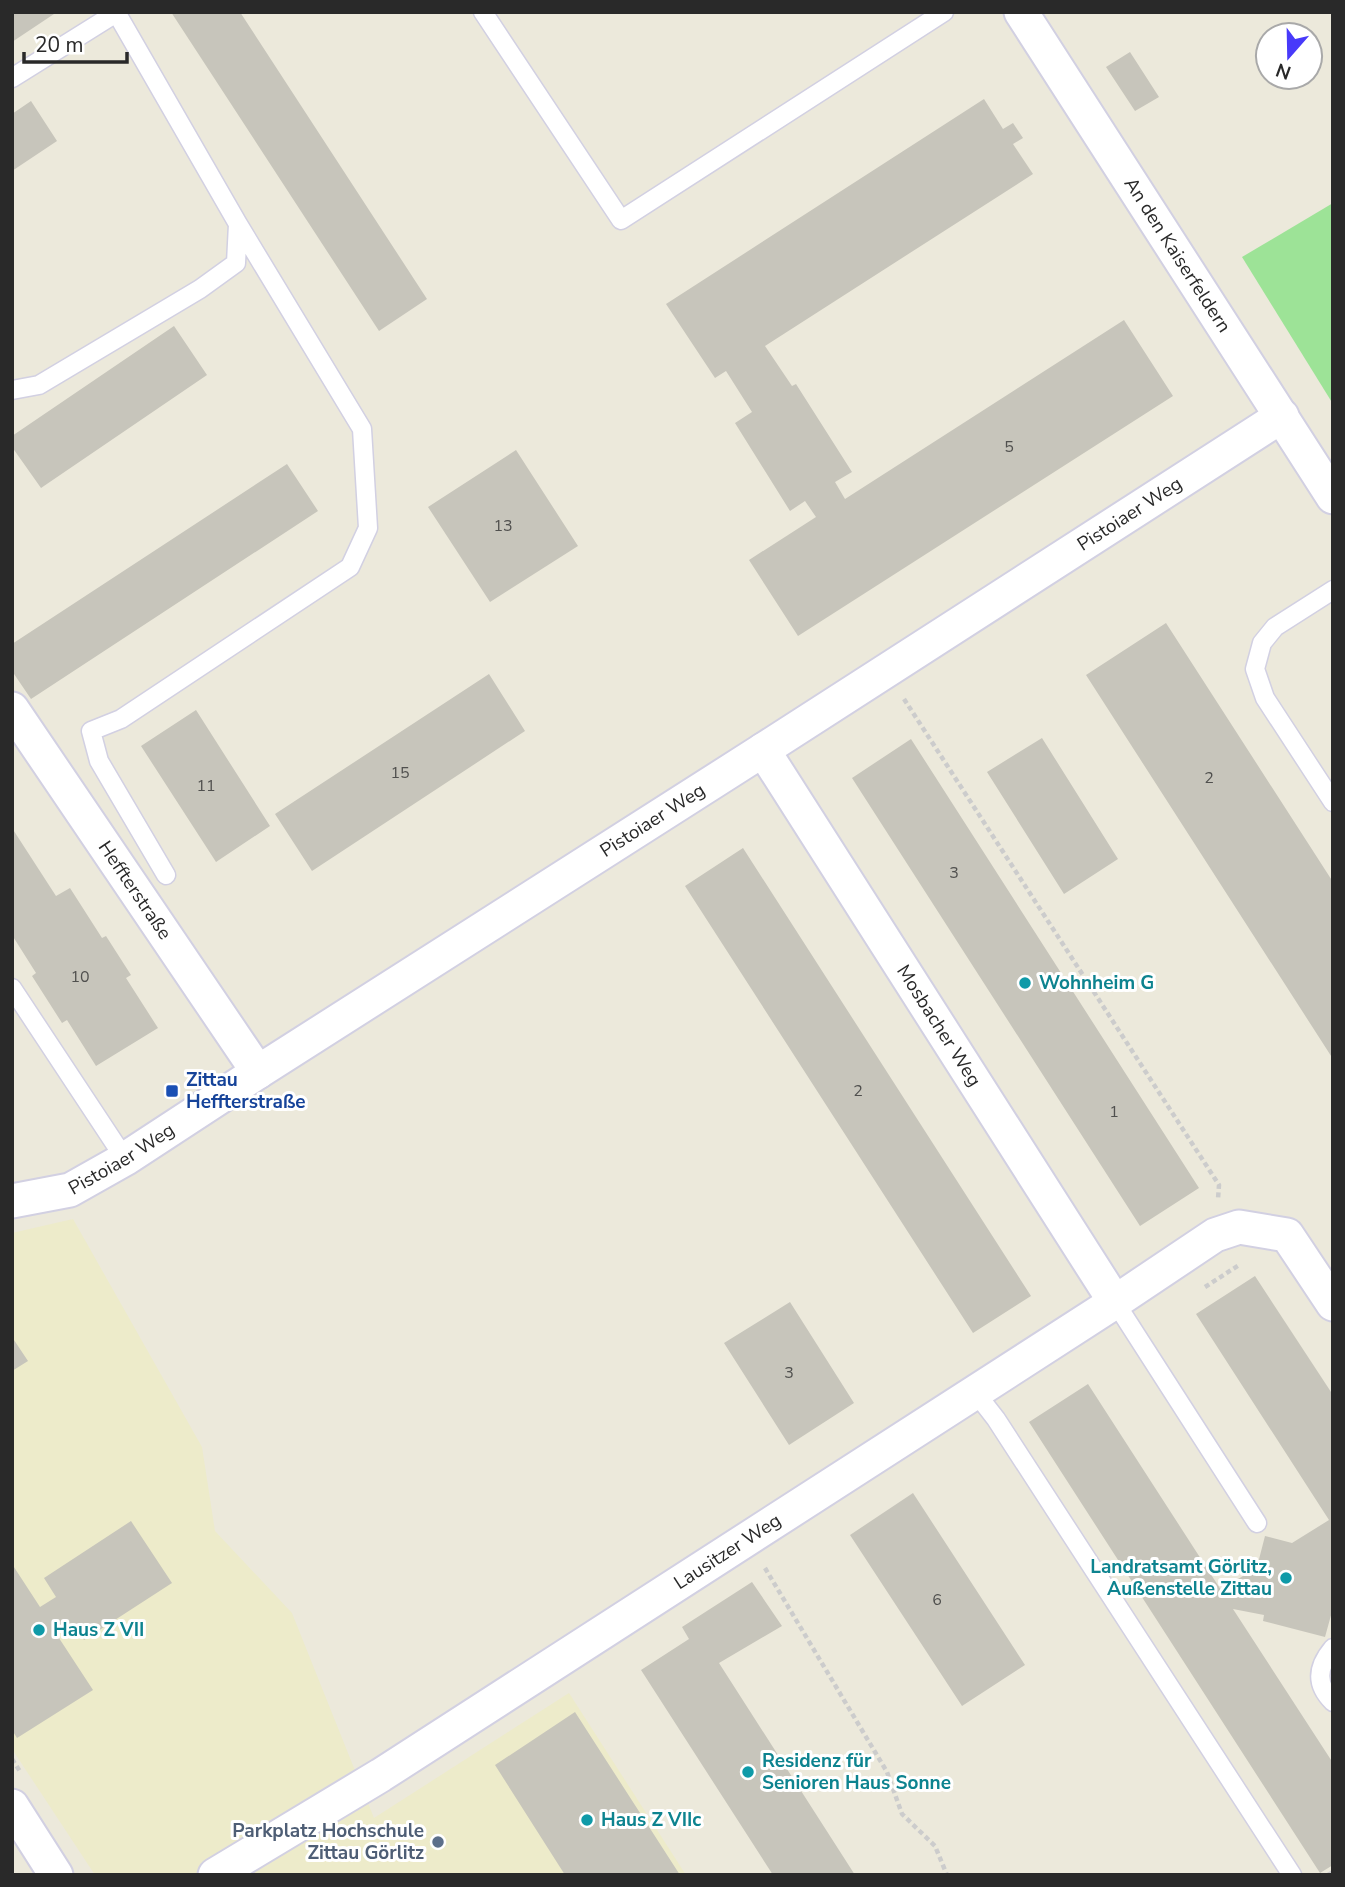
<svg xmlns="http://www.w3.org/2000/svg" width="1345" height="1887" font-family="'Nunito Sans',sans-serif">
<rect width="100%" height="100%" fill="#ece9db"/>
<path fill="#edebca" d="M 73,1219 L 202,1447 L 215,1531 L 292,1613 L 374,1818 L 569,1693 L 686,1875 L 95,1875 L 12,1749 L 12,1233 Z"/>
<path fill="#9de397" d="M 1333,203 L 1333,404 L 1242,257 Z"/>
<path fill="#c7c5bb" d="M 12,12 L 57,12 L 12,42 Z
M 171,12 L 240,12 L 427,299 L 379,331 Z
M 1130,52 L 1159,97 L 1135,111 L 1106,67 Z
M 984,99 L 1003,129 L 1013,123 L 1023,138 L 1013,144 L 1033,174 L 765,346 L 792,386 L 796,384 L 852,472 L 835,482 L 845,499 L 1124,320 L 1173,396 L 798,636 L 749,560 L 816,517 L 805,501 L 790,511 L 735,423 L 752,412 L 726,371 L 715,378 L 666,304 Z
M 31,101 L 57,141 L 12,171 L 12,114 Z
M 174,326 L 207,375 L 41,488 L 12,447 L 12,436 Z
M 516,450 L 578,546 L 490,602 L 428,507 Z
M 287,464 L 318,511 L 31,699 L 12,671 L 12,644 Z
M 1166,623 L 1333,882 L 1333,1059 L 1086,675 Z
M 489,674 L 525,731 L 312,871 L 275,814 Z
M 196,710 L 270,826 L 216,862 L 141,746 Z
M 1042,738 L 1118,859 L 1064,894 L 987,772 Z
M 911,739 L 1199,1188 L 1140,1226 L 852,778 Z
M 12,828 L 56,896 L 70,888 L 102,938 L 106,936 L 131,975 L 126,978 L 158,1028 L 96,1066 L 67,1020 L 62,1023 L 32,976 L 36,973 L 12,935 Z
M 743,848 L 1031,1296 L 973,1333 L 685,886 Z
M 1255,1276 L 1333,1395 L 1333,1608 L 1325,1637 L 1263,1621 L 1264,1615 L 1233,1609 L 1333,1763 L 1333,1865 L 1320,1873 L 1029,1422 L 1088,1384 L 1221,1590 L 1257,1567 L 1265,1536 L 1292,1543 L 1329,1520 L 1196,1314 Z
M 790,1302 L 854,1403 L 789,1445 L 724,1343 Z
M 12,1337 L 28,1361 L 12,1371 Z
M 913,1493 L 1025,1665 L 962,1706 L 850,1535 Z
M 131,1521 L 172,1583 L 84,1640 L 74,1624 L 57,1635 L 93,1690 L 17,1738 L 12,1730 L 12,1564 L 40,1607 L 56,1597 L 44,1578 Z
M 752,1582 L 782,1626 L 719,1663 L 855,1875 L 773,1875 L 641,1670 L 689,1639 L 682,1627 Z
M 575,1712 L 680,1875 L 565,1875 L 495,1765 Z"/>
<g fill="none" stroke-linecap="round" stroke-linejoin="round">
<defs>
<path id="service" d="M 483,12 L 621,220 L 944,12
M 12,78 L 116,13
M 12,390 L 39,385 L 200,289 L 236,263 L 238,224 L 116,12
M 1333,590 L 1275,627 L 1262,643 L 1255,669 L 1265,698 L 1333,802
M 166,875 L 99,761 L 91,731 L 121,719 L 350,567 L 368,528 L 362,429 L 238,224
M 12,988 L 125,1159
M 1115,1302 L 1257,1523
M 975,1392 L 996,1419 L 1292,1875
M 1333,1648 C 1317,1667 1315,1684 1333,1702"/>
<g id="minor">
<path id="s1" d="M 1021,12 L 1333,497"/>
<path id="s2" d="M 12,709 L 258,1072"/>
<path id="s3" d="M 763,750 L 1115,1302"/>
<path id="s4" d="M 12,1201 L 70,1190 L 125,1159 L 258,1072 L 763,750 L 1282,416"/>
<path d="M 12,1806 L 56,1875"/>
<path id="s5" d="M 215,1875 L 381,1775 L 1115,1302 L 1215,1235 L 1239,1227 L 1287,1235 L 1333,1304"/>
</g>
</defs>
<use href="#service" stroke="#d2d0e2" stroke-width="21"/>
<use href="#minor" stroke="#d2d0e2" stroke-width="37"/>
<path stroke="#ccc" stroke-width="4.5" stroke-dasharray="5 3.5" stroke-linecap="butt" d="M 904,699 L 1219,1185 L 1218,1199
M 1205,1287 L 1239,1265
M 765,1568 L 887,1772 L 902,1814 L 935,1846 L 947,1875
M 12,1759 L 21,1773
M 1328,1875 L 1333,1872"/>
<use href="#service" stroke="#fff" stroke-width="18"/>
<use href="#minor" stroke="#fff" stroke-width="33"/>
</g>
<g fill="#0f9aa8" stroke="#fff" stroke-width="2.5">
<circle cx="1025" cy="983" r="7"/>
<circle cx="1286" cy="1578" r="7"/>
<circle cx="39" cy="1630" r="7"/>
<circle cx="748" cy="1772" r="7"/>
<circle cx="587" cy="1820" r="7"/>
</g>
<rect fill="#1a4fb4" stroke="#fff" stroke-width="2.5" x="165" y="1084" width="14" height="14" rx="3.5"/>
<circle fill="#5c6f8a" stroke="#fff" stroke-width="2.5" cx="438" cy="1842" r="7"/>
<g text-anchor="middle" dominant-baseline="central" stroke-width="6" stroke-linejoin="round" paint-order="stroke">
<g font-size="16" fill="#50504e">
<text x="1009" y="447">5</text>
<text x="503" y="526">13</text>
<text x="400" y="773">15</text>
<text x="1209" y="778">2</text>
<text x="206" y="786">11</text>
<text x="954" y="873">3</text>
<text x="80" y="977">10</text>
<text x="858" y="1091">2</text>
<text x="1114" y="1112">1</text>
<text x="789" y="1373">3</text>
<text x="937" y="1600">6</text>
</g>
<g font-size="19" fill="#292929" stroke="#fff">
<text stroke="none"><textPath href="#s1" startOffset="289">An den Kaiserfeldern</textPath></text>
<text stroke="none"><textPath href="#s4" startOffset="1316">Pistoiaer Weg</textPath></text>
<text stroke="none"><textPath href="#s4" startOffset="749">Pistoiaer Weg</textPath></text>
<text stroke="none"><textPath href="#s2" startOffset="219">Heffterstraße</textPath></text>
<text stroke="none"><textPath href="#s3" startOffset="327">Mosbacher Weg</textPath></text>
<text stroke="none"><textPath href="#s4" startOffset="119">Pistoiaer Weg</textPath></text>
<text stroke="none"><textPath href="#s5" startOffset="606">Lausitzer Weg</textPath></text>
</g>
<g font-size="19" font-weight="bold" fill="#0d838f" stroke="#fff" text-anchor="start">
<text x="1039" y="983">Wohnheim G</text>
<text x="1272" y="1567" text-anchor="end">Landratsamt Görlitz,<tspan x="1272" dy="22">Außenstelle Zittau</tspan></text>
<text x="53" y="1630">Haus Z VII</text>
<text x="762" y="1761">Residenz für<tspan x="762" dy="22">Senioren Haus Sonne</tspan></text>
<text x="601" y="1820">Haus Z VIIc</text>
</g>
<g font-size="19" font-weight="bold" fill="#164399" stroke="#fff" text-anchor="start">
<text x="186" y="1080">Zittau<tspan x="186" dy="22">Heffterstraße</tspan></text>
</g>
<g font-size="19" font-weight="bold" fill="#4e5e75" stroke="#fff" text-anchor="end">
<text x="424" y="1831">Parkplatz Hochschule<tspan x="424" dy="22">Zittau Görlitz</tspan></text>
</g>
</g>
<rect width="1345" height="1887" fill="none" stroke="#292929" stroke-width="28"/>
<g transform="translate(1289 56) rotate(200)"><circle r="33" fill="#ffffff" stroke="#a9a9a9" stroke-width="2"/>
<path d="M0-5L12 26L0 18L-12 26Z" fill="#483afa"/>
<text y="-10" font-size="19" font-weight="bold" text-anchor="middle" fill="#292929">N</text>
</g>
<path d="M24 52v10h103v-10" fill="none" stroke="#292929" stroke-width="3.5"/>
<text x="35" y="52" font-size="21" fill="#292929" stroke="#ffffff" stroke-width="5" paint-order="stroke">20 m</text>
</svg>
